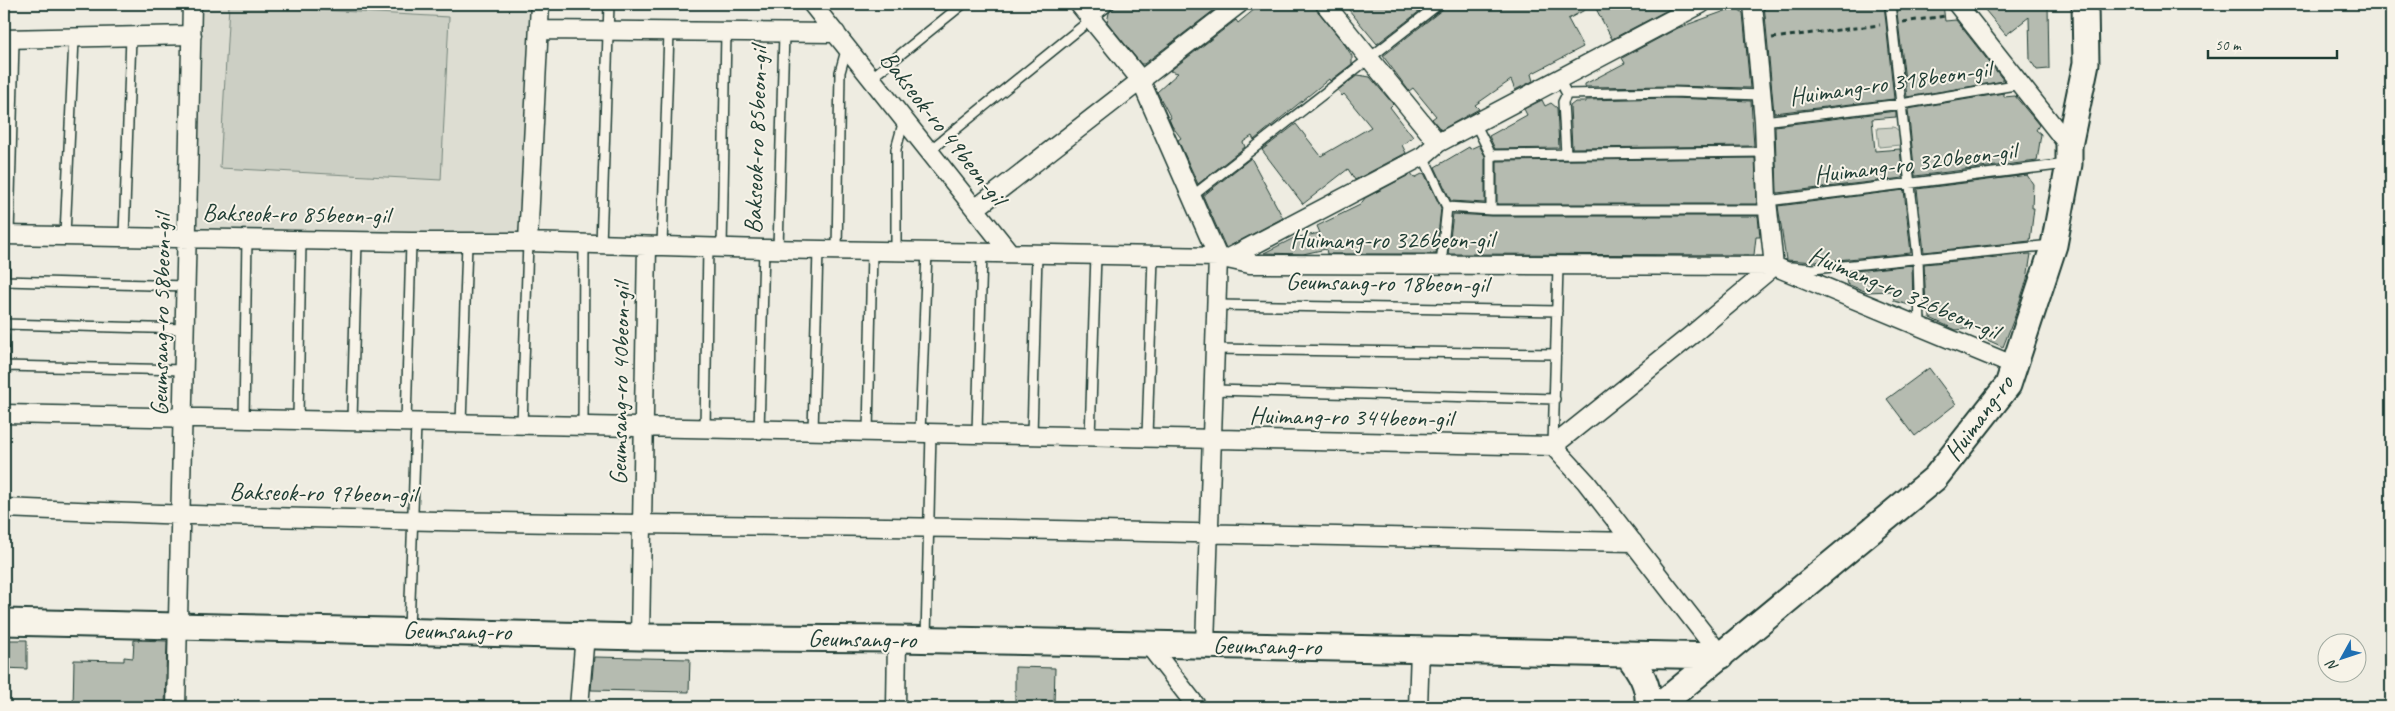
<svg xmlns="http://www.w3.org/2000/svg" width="2395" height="711" font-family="Caveat,sans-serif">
<rect width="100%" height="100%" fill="#eeece1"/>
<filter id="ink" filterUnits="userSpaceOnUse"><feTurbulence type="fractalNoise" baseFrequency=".02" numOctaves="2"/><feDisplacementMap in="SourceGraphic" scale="10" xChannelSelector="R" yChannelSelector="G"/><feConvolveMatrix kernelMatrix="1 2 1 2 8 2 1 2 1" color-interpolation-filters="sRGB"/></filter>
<g filter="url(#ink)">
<path fill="#ddddd2" d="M 194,4 L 535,4 L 523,239 L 193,231 Z"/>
<path fill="#cccfc4" stroke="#76867c" d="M 229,5 L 449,17 L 441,180 L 220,168 Z
M 1894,127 L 1899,131 L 1900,145 L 1879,147 L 1877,128 Z"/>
<path fill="#b5bbb0" stroke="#1f3d34" d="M 1116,4 L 1222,4 L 1144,64 L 1141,64 L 1107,22 L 1109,13 Z
M 1261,4 L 1312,4 L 1345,45 L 1352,56 L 1352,64 L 1330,81 L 1329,79 L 1254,140 L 1252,136 L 1243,142 L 1245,147 L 1198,184 L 1178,140 L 1181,138 L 1172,126 L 1169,119 L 1171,118 L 1157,92 L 1178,73 L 1170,71 L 1236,20 L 1238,23 Z
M 1344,4 L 1429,4 L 1377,44 Z
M 1445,4 L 1679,4 L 1612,39 L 1594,5 L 1568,19 L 1583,47 L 1531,74 L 1533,81 L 1515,90 L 1511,80 L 1475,105 L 1479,109 L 1441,130 L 1432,119 L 1436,116 L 1413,88 L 1409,91 L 1383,56 L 1443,9 Z
M 1764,4 L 1884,4 L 1894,99 L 1774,113 Z
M 1896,4 L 1943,4 L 1945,21 L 1956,20 L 2004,81 L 1907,97 Z
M 1980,4 L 2048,4 L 2049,69 L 2037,70 L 2030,60 L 2029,17 L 2006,35 Z
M 1736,7 L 1743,13 L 1750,88 L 1672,86 L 1585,87 L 1585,84 L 1625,63 L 1622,58 L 1678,28 Z
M 1358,75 L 1370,77 L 1393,104 L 1390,107 L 1413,137 L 1402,145 L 1406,153 L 1355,180 L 1348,169 L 1303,204 L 1262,150 L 1296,124 L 1321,156 L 1371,127 L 1344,94 L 1342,96 L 1338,90 Z
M 2004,93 L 2004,97 L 2015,96 L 2039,125 L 2036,130 L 2041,134 L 2037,161 L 1915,176 L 1908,109 Z
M 1672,98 L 1751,101 L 1754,146 L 1572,148 L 1570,106 L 1575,102 L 1586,102 L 1586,100 Z
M 1542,100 L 1545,106 L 1551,103 L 1557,108 L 1559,148 L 1495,149 L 1489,136 L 1527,115 L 1524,109 Z
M 1896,111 L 1896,117 L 1872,119 L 1875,151 L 1900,149 L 1903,178 L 1777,193 L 1775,126 Z
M 1479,145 L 1485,156 L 1485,203 L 1451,201 L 1435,167 L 1469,147 L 1470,149 Z
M 1251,158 L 1283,218 L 1226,248 L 1203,196 Z
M 1755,158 L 1757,204 L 1497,204 L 1497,161 Z
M 1424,173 L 1441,208 L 1436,254 L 1327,254 L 1326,249 L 1303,254 L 1264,253 L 1294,238 L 1320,233 L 1317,226 L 1360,205 L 1365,198 L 1411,174 L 1414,178 Z
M 2027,175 L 2033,184 L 2032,208 L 2034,208 L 2030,241 L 1924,252 L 1917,189 Z
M 1904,190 L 1911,253 L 1816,262 L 1786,260 L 1778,206 Z
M 1453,214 L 1491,216 L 1758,216 L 1760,237 L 1756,237 L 1754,255 L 1448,254 Z
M 2029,254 L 2031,254 L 2027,279 L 2015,316 L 2003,347 L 1983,338 L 1983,327 L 1956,330 L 1930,318 L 1929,305 L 1926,305 L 1924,264 Z
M 1912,265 L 1913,306 L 1894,301 L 1893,291 L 1867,292 L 1847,284 L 1845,272 Z
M 1929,368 L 1956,404 L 1915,436 L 1887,399 Z
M 4,640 L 27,640 L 27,669 L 4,668 Z
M 134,640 L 167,641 L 165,707 L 73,707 L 74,660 L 124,661 L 124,657 L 133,658 Z
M 594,657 L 690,659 L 689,692 L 591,690 Z
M 1015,667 L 1055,668 L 1054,705 L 1015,704 Z"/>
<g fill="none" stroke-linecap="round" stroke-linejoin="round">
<defs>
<path id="lane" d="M 1890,4 L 1918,258 L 1920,326
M 871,78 L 963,4
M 1559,79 L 1567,94 L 1563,102 L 1566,154
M 1567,94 L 1672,92 L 1761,95
M 1764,121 L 1901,104 L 2021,84
M 1475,123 L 1491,155 L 1491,210
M 929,151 L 1110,4
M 1491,155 L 1765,152
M 1423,156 L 1447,207 L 1441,265
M 1191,197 L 1439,4
M 1767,201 L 2067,164
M 1447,207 L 1491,210 L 1768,210
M 9,235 L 14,41
M 65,235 L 74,39
M 124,236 L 131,37
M 601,245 L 609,4
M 662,246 L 669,32
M 722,248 L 726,32
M 778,249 L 784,33
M 837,250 L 840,72 L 847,47
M 896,251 L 896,149 L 904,120
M 1791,267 L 1813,269 L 2052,245
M 4,281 L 187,286
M 1217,305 L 1557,311
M 4,315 L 4,235
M 4,324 L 186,329
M 4,337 L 4,402
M 1216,349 L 1556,354
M 4,366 L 185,370
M 1215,390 L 1555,399
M 244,418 L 247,238
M 298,419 L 301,240
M 352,420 L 357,240
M 406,423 L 411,242
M 461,424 L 467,243
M 522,425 L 528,242
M 583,426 L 584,244
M 705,428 L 708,247
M 759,430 L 764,249
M 813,431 L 818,250
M 868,432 L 872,251
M 920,432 L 927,251
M 977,434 L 982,253
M 1032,435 L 1037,254
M 1147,436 L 1153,257
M 1090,437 L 1096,255
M 1553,446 L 1558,266
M 409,630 L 416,423
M 926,638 L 931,432"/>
<path id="street" d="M 812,4 L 1010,253
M 1079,4 L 1140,79 L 1218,257 L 1205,645
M 1325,4 L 1438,143
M 1753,4 L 1764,121 L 1767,201 L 1774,266
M 1957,4 L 2069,146
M 539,30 L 836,33
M 4,39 L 192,35
M 975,209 L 1239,4
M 4,235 L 411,242 L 528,242 L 764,249 L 1218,257 L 1250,264 L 1774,266 L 2015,366
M 528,242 L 540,4
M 1227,259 L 1423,156 L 1438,143 L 1701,4
M 4,414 L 1553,446 L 1694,333 L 1774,266
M 1553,446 L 1586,482 L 1721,656
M 4,508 C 323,522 642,524 961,528 C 1185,532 1409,539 1633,542
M 640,637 L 647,246
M 1148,644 L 1197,707
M 176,707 L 192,4
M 579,707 L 585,634
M 896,707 L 897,639
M 1418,707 L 1420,649"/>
<path id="secondary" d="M 4,622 L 640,637 L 897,639 L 1721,656
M 1627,654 C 1640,670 1650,686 1648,707
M 1658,707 L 1935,478 L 2008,385 L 2054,245 L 2069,164 L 2069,146 L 2086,63 L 2085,4"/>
</defs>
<use href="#lane" stroke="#1f3d34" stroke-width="12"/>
<use href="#street" stroke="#1f3d34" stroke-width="21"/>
<use href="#secondary" stroke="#1f3d34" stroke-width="29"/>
<path stroke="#1f3d34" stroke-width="3" stroke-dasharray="5 4" stroke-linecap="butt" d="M 1903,22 L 1946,16
M 1772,38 L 1880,25"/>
<use href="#lane" stroke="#f7f3e8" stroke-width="9"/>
<use href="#street" stroke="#f7f3e8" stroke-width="18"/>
<use href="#secondary" stroke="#f7f3e8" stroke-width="25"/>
</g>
</g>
<g text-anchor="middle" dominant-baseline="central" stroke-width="4" stroke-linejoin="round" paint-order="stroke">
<g font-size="25" fill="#1f3d34" stroke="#f7f3e8">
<text transform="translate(1890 83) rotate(-8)">Huimang-ro 318beon-gil</text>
<text transform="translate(943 128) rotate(52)">Bakseok-ro 49beon-gil</text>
<text transform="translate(756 140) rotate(-88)">Bakseok-ro 85beon-gil</text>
<text transform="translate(1915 163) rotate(-7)">Huimang-ro 320beon-gil</text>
<text transform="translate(296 214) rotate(1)">Bakseok-ro 85beon-gil</text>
<text x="1392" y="240">Huimang-ro 326beon-gil</text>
<text transform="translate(1387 283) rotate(1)">Geumsang-ro 18beon-gil</text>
<text transform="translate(1904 293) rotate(23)">Huimang-ro 326beon-gil</text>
<text transform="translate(161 315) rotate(-89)">Geumsang-ro 58beon-gil</text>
<text transform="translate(620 384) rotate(-89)">Geumsang-ro 40beon-gil</text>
<text transform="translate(1351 417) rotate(1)">Huimang-ro 344beon-gil</text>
<text transform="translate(1979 418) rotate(-54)">Huimang-ro</text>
<text transform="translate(323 493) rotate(1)">Bakseok-ro 97beon-gil</text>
<text transform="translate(457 631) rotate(1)">Geumsang-ro</text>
<text transform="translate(862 639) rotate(1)">Geumsang-ro</text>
<text transform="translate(1267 646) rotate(1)">Geumsang-ro</text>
</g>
</g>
<rect width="2395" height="711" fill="none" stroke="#f7f3e8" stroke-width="20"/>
<rect x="10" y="10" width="2375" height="691" fill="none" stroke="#1f3d34" stroke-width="2" filter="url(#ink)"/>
<g transform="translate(2342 658) rotate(230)"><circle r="24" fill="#f7f3e8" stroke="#a1aaa0"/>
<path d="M0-4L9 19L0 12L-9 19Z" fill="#1f6fb2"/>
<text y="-8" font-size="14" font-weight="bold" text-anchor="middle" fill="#1f3d34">N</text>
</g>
<path d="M2208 50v8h129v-8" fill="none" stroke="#1f3d34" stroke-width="2.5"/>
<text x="2215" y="50" font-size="15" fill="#1f3d34" stroke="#f7f3e8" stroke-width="4" paint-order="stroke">50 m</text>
</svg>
